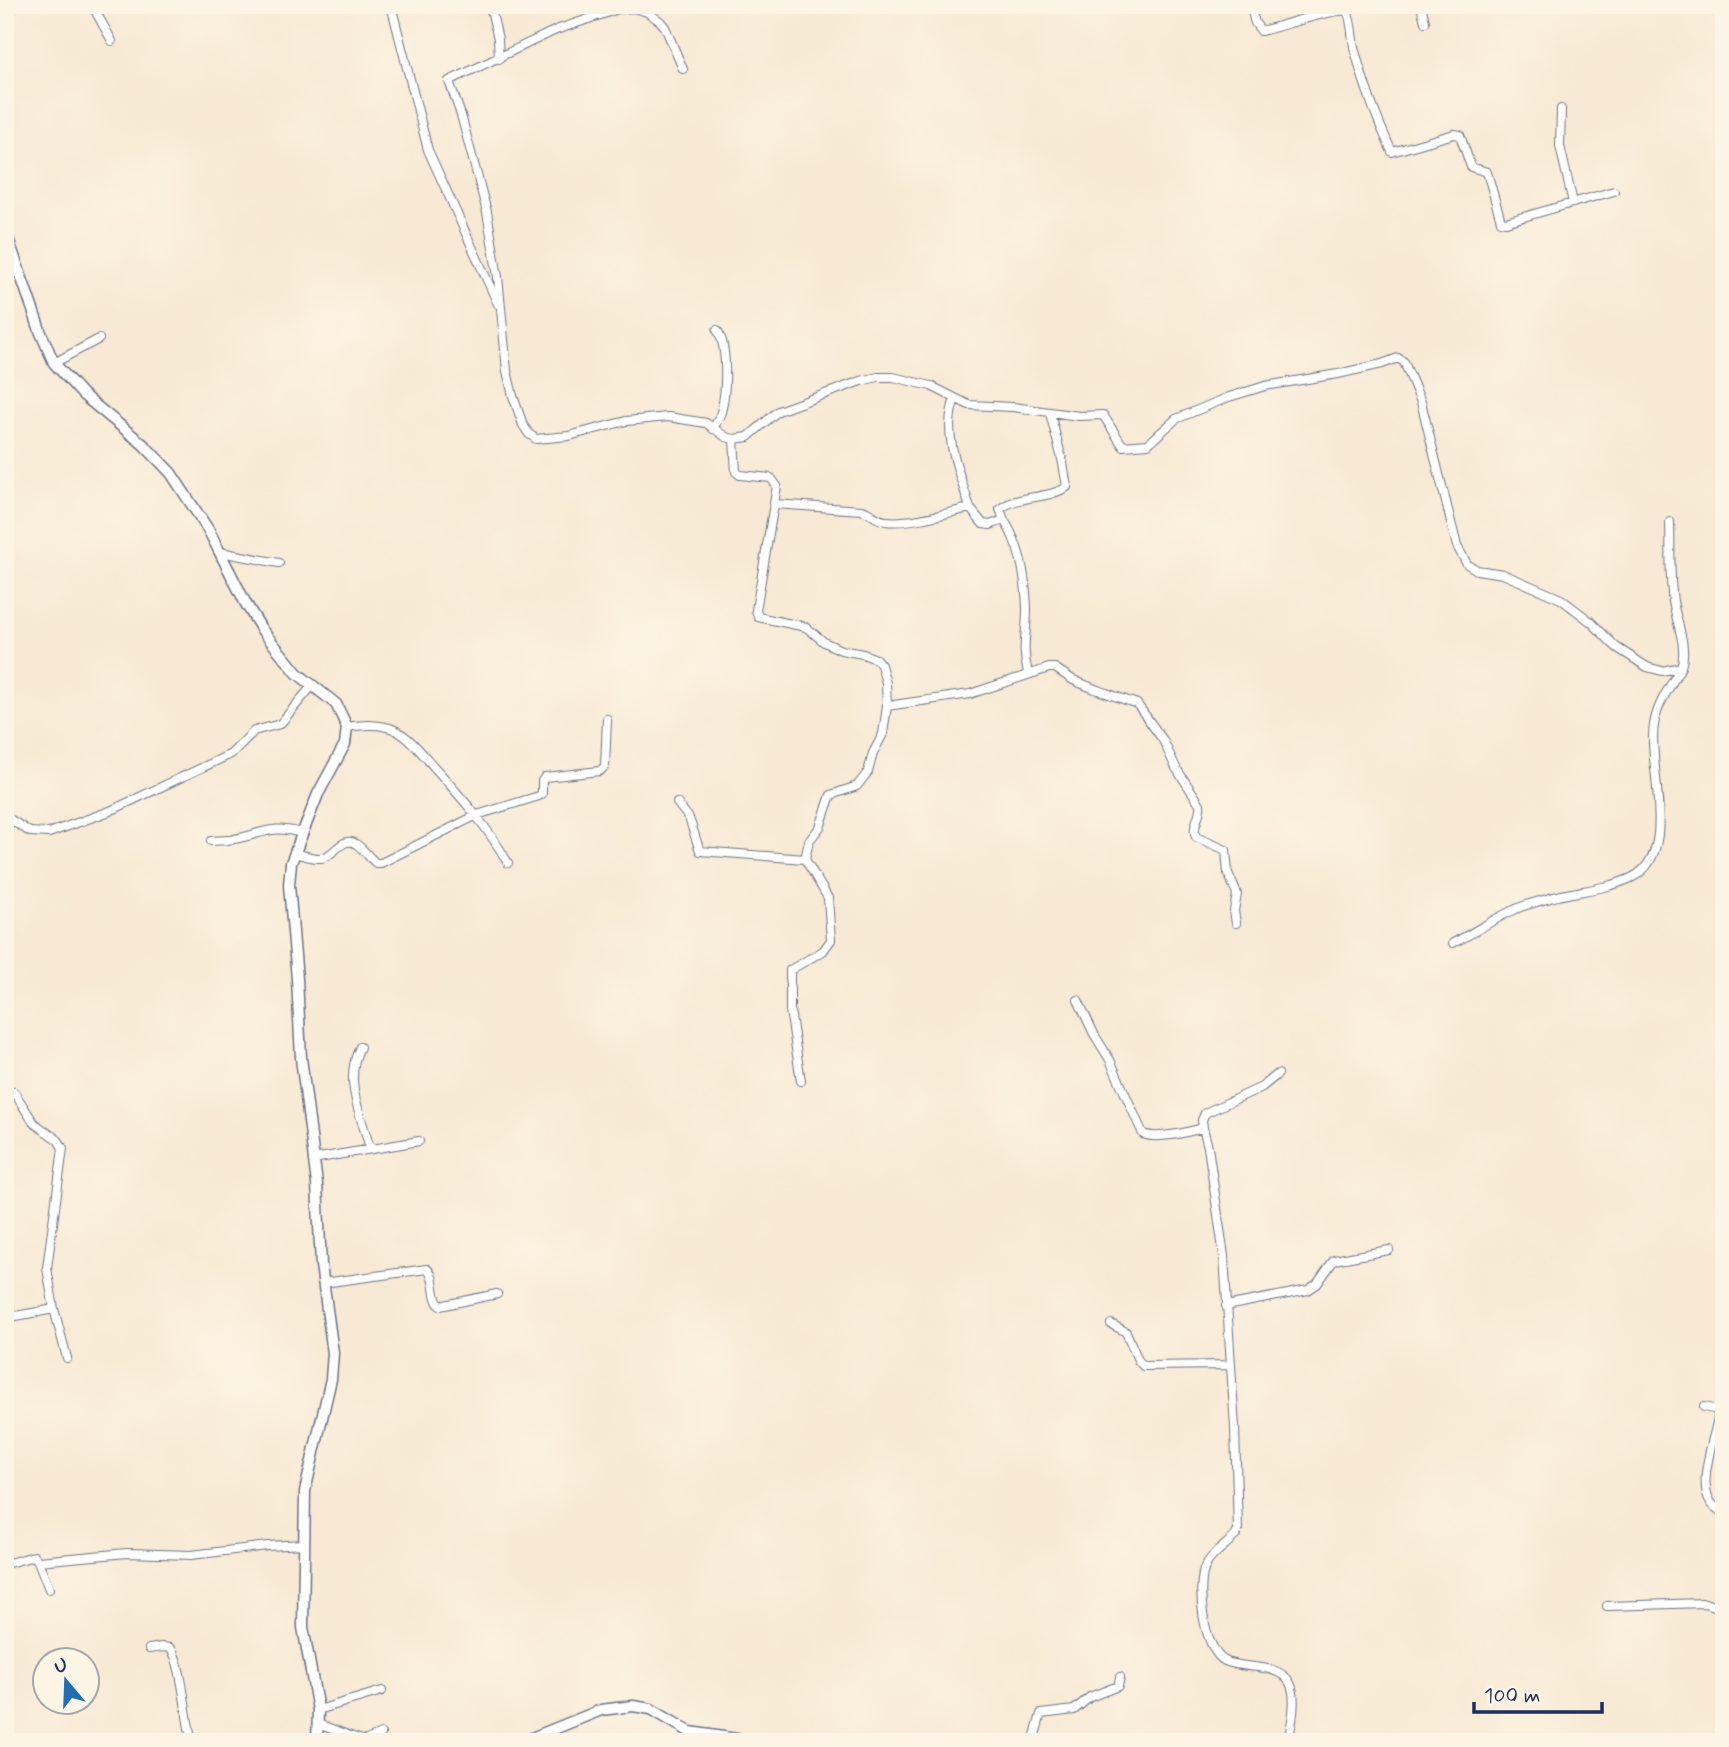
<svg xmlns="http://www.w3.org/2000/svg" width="1729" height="1747" font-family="Mynerve,sans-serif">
<rect width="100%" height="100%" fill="#fcf5e5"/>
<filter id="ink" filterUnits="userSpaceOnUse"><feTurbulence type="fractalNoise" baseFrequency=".0143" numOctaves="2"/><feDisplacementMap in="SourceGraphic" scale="14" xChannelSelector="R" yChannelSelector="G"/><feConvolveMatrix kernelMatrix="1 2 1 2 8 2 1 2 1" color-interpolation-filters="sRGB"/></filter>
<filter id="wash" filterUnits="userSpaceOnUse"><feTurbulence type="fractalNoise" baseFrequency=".00686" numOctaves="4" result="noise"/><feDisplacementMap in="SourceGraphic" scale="28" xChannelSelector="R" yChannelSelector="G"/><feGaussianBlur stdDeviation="1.57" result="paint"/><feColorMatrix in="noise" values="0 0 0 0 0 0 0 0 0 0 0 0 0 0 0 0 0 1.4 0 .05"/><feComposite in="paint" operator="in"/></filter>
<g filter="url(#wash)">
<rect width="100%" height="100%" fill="#f7e9d3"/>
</g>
<g filter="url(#ink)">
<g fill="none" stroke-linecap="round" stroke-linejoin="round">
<defs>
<path id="minor" d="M 92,5 L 112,41
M 391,5 L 428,150 L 498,304
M 490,5 L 498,39 L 499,59
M 1250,5 L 1255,23 L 1261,31 C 1275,28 1335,8 1345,11 C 1352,13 1352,43 1355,51 C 1364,85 1377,120 1392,152 L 1454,134 L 1460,135 L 1471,167 L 1487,172 L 1501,221 L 1506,222 L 1614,191
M 1421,5 L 1425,22
M 683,69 L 665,27 L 660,21 L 647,12 L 634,8 L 618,9 L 556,30 L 449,81 L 461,115 L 487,212 L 498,277 L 507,371 L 513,396 L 523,425 L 529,434 L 536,439 L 569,436 L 626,421 L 668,417 L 706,423 L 726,437 L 734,439 L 748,437 L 778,411 L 861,381 L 878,377 L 893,377 L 931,386 L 969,405 L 1013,407 L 1079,416 L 1103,415 L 1123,446 L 1148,444 L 1176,419 L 1229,397 L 1265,386 L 1338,374 L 1382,364 L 1398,358 L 1404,362 L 1421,402 L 1457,546 L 1467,564 L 1477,570 L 1503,574 L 1561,599 L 1590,621 L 1616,647 L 1647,667 L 1662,671 L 1681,667 C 1688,646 1676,622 1673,601 C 1669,575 1671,548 1670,522
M 1561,109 L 1560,146 L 1573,203
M 54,363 L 99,339
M 955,399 C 941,434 960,474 970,508
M 713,429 C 717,422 721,415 722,408 C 726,390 728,345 717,330
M 734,439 L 736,472 L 740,475 L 771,478 L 777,486 L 756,610 L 758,617 L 806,627 L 824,642 L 841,650 L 863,654 L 876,659 L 881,665 L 886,683 L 887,706 L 883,734 L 873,753 L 868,772 L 857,786 L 831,795 L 820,827 L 809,841 L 805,859 L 828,898 L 831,940 L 823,951 L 790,970 L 790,1010 L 801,1081
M 775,504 L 861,510 C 871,512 876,520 886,521 C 907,524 948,513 970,508 L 983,524 L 990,525 L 1004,520 L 1000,509 C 1019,494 1047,500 1067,487 L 1063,463 L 1050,413
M 1004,520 C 1021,546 1026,578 1027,609 C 1027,635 1021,646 1028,673
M 220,552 L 279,563
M 887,706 L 970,694 L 1049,668 L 1055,668 L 1073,680 L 1095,689 L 1137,704 L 1163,740 L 1176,768 L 1200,804 C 1202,815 1191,826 1196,837 L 1226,850 L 1228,873 L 1237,894 L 1234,911 L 1236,923
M 347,727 C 363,725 380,723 395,730 C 411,738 423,755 435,768 C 462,798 488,827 508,863
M 677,803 L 689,818 L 700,851 L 805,859
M 5,816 L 30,832 L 49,833 L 110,811 L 231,754 L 254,731 L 280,724 L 312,686
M 211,841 C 219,840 227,841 234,839 C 264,834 270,824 302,833
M 294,853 C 303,855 313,859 322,858 C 334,856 343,835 356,844 C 363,848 369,858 376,863 L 381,863 L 477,815 L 539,796 L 542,794 L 542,781 L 545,777 L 600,771 L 605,766 L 607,719
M 1453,943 C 1474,933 1493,919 1514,910 C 1525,904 1538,902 1550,898 C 1578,890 1607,890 1633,877 C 1680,853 1647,765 1654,725 C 1657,703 1671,686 1681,667
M 1078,1000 L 1094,1034 L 1110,1060 L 1143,1134 C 1158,1140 1187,1132 1203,1128 L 1208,1147 L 1224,1256 L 1235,1428 L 1238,1530 L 1236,1535 C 1227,1545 1212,1553 1206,1565 C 1195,1585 1204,1651 1225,1661 C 1243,1670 1279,1662 1290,1683 C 1298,1698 1291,1726 1288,1742
M 360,1047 C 343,1080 361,1115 370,1148
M 14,1092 L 34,1123 L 58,1140 L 63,1148 L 47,1268 L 54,1309
M 1203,1128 L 1202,1120 L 1205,1113 L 1262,1087 L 1278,1074
M 313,1159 L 419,1141
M 323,1283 L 427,1269 C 437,1277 431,1296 440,1306 L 497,1294
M 1226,1306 L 1308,1290 L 1317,1284 L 1334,1260 L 1389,1250
M 5,1318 L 54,1309 L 67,1358
M 1111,1324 L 1126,1332 L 1138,1360 L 1143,1366 L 1231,1365
M 1704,1407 L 1717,1410 L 1719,1413 C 1715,1440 1688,1500 1724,1512
M 38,1561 L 127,1553 L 191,1555 L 268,1546 L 304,1544
M 5,1564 L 34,1556 L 38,1561 L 49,1589
M 1607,1606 L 1705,1603 L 1724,1609
M 149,1649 L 162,1647 L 170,1648 C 182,1659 186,1722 192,1742
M 318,1710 L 382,1691
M 318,1724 L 364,1741 L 381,1734
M 1033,1742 L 1041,1714 L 1074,1710 L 1090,1697 L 1118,1686 L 1120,1677"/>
<path id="tertiary" d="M 5,230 L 41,333 L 54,363 L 83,395 L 144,445 L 171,473 L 209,531 L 246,604 L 262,630 L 297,673 L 336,704 L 347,727 L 345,744 L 318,794 L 299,842 L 291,863 L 289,885 L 297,979 L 301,1058 L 317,1184 L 321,1265 L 333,1353 L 331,1379 L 305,1491 L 303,1627 L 318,1710 L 317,1742
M 522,1742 L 601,1710 L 633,1706 L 651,1709 L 690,1732 L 756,1742"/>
</defs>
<use href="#minor" stroke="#687087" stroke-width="10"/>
<use href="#tertiary" stroke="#687087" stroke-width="13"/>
<use href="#minor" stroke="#fff" stroke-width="8"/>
<use href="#tertiary" stroke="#fff" stroke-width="10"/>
</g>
</g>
<rect width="1729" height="1747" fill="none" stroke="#fcf5e5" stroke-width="28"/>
<g transform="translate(66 1681) rotate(341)"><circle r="33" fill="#fcf5e5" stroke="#a2a6af" stroke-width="2"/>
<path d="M0-5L12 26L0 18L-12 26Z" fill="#1f6fb2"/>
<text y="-10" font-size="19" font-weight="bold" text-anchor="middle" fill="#1b2f5e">U</text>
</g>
<path d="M1474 1702v10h128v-10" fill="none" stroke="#1b2f5e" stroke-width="3.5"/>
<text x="1484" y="1702" font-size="21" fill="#1b2f5e" stroke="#fcf5e5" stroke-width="5" paint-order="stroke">100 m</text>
</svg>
